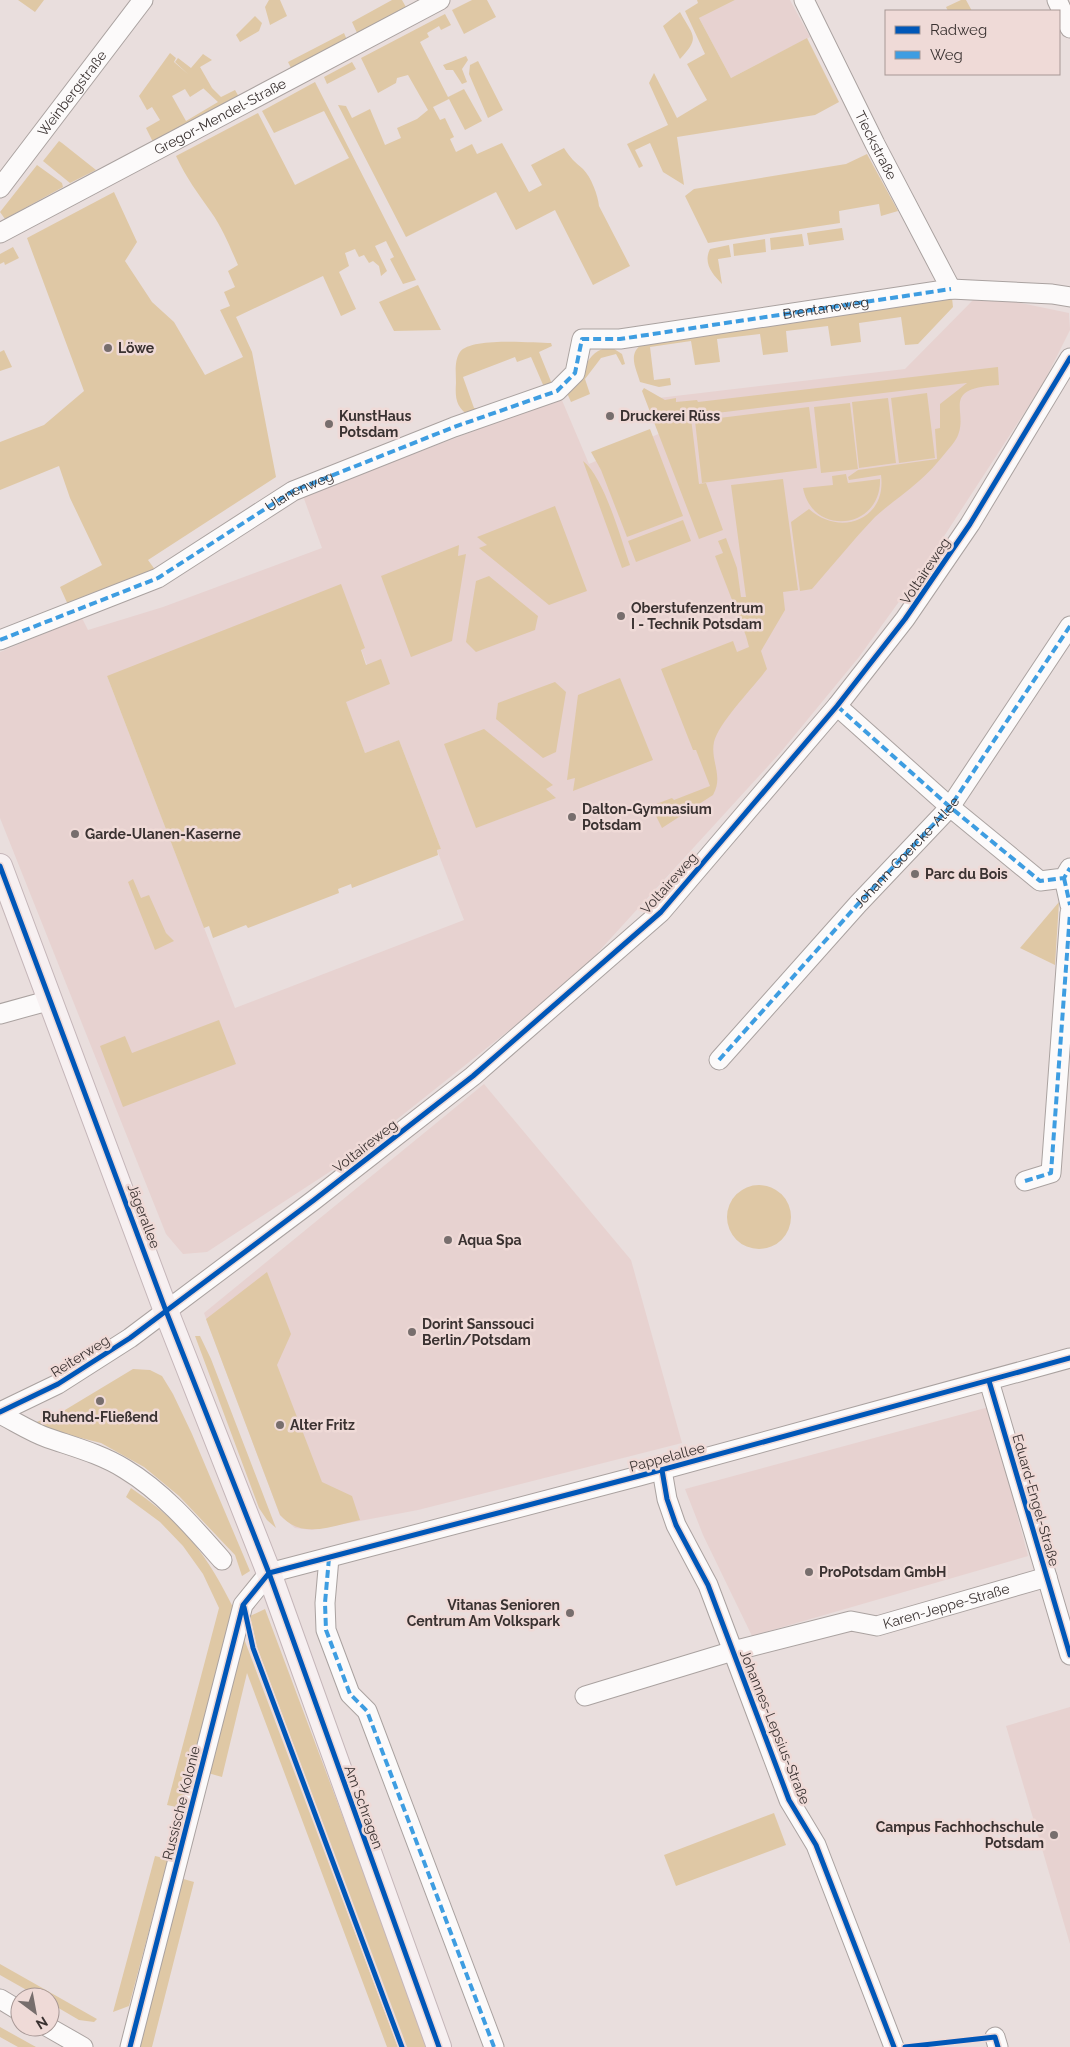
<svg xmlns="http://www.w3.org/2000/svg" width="1070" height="2047" font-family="Raleway,sans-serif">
<rect width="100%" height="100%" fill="#e9dedd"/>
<path fill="#e7d2d0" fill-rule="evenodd" d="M 735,0 L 790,0 L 810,37 L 731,78 L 699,18 Z
M 975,298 L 1007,300 L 1069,313 L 1070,330 L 1043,384 L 924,567 L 859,657 L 780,753 L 590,961 L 512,1028 L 337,1167 L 207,1252 L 183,1254 L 166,1234 L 0,818 L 0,652 L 82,618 L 88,630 L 163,607 L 322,548 L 303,496 L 561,398 L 589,464 L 663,432 L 650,399 L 905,369 ZM 365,648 L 361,649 L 367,665 L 390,684 L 345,701 L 365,753 L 399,740 L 441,849 L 437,850 L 464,920 L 235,1008 L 107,676 Z
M 484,1084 L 631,1260 L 682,1443 L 418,1510 L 312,1530 L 295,1528 L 280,1515 L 204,1313 Z
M 989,1407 L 1028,1556 L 752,1636 L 703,1535 L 685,1489 Z
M 1070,1707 L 1070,1944 L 1006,1726 Z"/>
<path fill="#dfc8a5" d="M 18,0 L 44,0 L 35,12 Z
M 269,0 L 280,0 L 287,16 L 270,25 L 265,7 Z
M 392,0 L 402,0 L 407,9 L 358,35 L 352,22 Z
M 472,0 L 487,0 L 496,17 L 464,34 L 452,10 Z
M 697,0 L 735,0 L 699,18 L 731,78 L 807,38 L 839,102 L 815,115 L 677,137 L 684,185 L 663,172 L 650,143 L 635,150 L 643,166 L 639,168 L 627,144 L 668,125 L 649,83 L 654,73 L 677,118 L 707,100 L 687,64 L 705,54 L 685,11 L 698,3 Z
M 961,0 L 966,0 L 972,11 L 948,11 L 946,7 Z
M 680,12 C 693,36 701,37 680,59 L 663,26 Z
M 445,14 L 451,25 L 441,30 L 439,26 L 427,33 L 429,37 L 420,42 L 448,97 L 464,89 L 482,121 L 465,130 L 449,99 L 433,107 L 440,120 L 445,118 L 454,137 L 450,139 L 456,152 L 472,144 L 477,154 L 502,143 L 529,192 L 542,185 L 531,165 L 564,148 C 571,159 574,161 583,169 C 591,177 598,195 599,206 L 630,266 L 593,285 L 555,210 L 516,230 L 496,192 L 406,237 L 338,105 L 346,106 L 352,118 L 370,109 L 385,145 L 401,138 L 397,128 L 417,119 L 428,110 L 408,75 L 397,78 L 396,83 L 378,93 L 361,58 Z
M 255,16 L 262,23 L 259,31 L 240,42 L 236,35 Z
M 344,33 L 347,40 L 292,70 L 288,62 Z
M 170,53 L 176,58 L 174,62 L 204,88 L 190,97 L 185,89 L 172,96 L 186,121 L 218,102 L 175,62 L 178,58 L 191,68 L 203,54 L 212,60 L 200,67 L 212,88 L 221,97 L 235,90 L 239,97 L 153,142 L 146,128 L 160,120 L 152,107 L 147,110 L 139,96 Z
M 466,56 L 468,60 L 462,69 L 467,82 L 462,84 L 453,70 L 446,70 L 443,65 Z
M 478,61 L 503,110 L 488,118 L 469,74 L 470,65 Z
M 352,62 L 356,69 L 327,84 L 324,77 Z
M 315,82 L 416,280 L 403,284 L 390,259 L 394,257 L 386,241 L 375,246 L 387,271 L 381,276 L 379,266 L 373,261 L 369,263 L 364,255 L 359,257 L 355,249 L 345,253 L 349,266 L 339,272 L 356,309 L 341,316 L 323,276 L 236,317 L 252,352 L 276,477 L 148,560 L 156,571 L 69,607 L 60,587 L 102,565 L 70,498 L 59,466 L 0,490 L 0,442 L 44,425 L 84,391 L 27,238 L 114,192 L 137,242 L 125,261 L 152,302 L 174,322 L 205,375 L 243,357 L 220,310 L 230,306 L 224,292 L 235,287 L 228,271 L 238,265 C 230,247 223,229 211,212 C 197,192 187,179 176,156 L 258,113 L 295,185 L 349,158 L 324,111 L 274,133 L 262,111 Z
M 59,141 L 62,143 L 96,170 L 70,183 L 43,161 Z
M 867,154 L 898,211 L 881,216 L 879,204 L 839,211 L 840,223 L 708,243 L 685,196 L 694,189 L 846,164 Z
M 37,165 L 62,183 L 63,187 L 5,219 L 0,212 Z
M 842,228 L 844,240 L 809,245 L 807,233 Z
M 802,234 L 804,246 L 771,250 L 770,238 Z
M 765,239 L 766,252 L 734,256 L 733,244 Z
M 729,245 L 731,257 L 718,259 L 722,284 C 712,274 703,263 710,249 Z
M 13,247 L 19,258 L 5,265 L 4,262 L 0,264 L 0,254 Z
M 418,285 L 441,330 L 394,331 L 379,302 Z
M 952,298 L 953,307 L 918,344 L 905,345 L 901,317 L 859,323 L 861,342 L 831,346 L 828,326 L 786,331 L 788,352 L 763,355 L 760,334 L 717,339 L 720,362 L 695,365 L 691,341 L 650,347 L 654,380 L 670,378 L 671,385 L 659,387 L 640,382 C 636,368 627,353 643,344 Z
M 551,343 L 552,346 L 539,352 L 552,384 L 544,387 L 531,357 L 517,362 L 515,357 L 463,377 L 474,408 L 478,408 L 480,413 L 470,416 C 456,408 455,398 456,383 C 456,373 454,361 460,352 C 471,337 532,343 551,343 Z
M 611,347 L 622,354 L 625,364 L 622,365 L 616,354 L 601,358 L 585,379 L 590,394 L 571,402 L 567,393 C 585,378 583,350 611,347 Z
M 4,350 L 12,367 L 0,371 L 0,352 Z
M 998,367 L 999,385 C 932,389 977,415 952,445 C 942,457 931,471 919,481 C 905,494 889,504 875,517 C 853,540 833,565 812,589 L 800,591 L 791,522 L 809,509 C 840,537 887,520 881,475 L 849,480 L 848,477 L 858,470 L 937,459 L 935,429 L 940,428 L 940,404 L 967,383 L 700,415 L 700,417 L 691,418 L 699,484 L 706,483 L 723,530 L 699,539 L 642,391 L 644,388 L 665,400 L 676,398 L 676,402 L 697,400 L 698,402 Z
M 927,393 L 935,458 L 899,463 L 891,398 Z
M 888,398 L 896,463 L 859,468 L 852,402 Z
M 850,403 L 858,469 L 821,473 L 814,407 Z
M 809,407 L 817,468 L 702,483 L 695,421 Z
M 650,429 L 683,516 L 627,537 L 601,470 L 591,452 Z
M 583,461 C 604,477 621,539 630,565 L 622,568 Z
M 846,474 L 848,483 L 880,479 C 882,529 813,538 803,488 L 833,485 L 832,476 Z
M 783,479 L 798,590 L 783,592 L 785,610 L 761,651 L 767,669 C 754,687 719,722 714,742 C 710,761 724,776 713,795 L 662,828 L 651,806 L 672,798 L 674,800 L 710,786 L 696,750 L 693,750 L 661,669 L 733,641 L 737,652 L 749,647 L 746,636 L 715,556 L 723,553 L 718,541 L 726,538 L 737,568 L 741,597 L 746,597 L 731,485 Z
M 555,506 L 587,591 L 549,605 L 479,548 L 487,545 L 477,537 Z
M 683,520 L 691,541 L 636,562 L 628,541 Z
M 459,545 L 458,556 L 466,554 L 452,641 L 411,657 L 381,576 Z
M 489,576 L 538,616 L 535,630 L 476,652 L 466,642 L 476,581 Z
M 341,584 L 365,648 L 361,650 L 366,665 L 381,659 L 390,684 L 346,702 L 365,753 L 399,740 L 441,849 L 437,850 L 438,855 L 352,888 L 351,884 L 338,889 L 339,893 L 248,928 L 246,925 L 213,938 L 209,926 L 204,928 L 107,676 Z
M 620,678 L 653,760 L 573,791 L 575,778 L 567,780 L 578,695 Z
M 555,682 L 566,692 L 556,752 L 543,758 L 496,719 L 498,703 Z
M 484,729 L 553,785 L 546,789 L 556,798 L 476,828 L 444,744 Z
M 133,879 L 141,898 L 149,895 L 166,933 L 174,941 L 155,950 L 128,882 Z
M 1059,902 L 1055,965 L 1020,948 Z
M 219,1020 L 236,1064 L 123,1107 L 100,1046 L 125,1036 L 132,1053 Z
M727 1217a32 32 0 1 1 64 0a32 32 0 1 1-64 0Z
M 267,1272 L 291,1334 L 277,1365 L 322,1482 L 352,1496 L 360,1520 C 331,1526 302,1540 280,1515 L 206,1319 Z
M 195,1336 L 200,1336 L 211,1359 L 276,1528 L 267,1520 L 259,1508 Z
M 133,1369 L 150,1370 L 162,1376 L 173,1394 L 192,1434 L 250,1571 L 242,1576 L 235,1555 L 179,1496 L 144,1467 L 101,1443 L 57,1432 L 34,1423 L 60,1413 Z
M 131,1488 C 185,1525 206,1553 235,1611 L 181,1808 L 167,1805 L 219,1608 L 203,1574 L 183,1546 L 160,1522 L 126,1497 Z
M 265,1609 L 429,2047 L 407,2047 L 257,1647 L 250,1616 Z
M 243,1636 L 398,2047 L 387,2047 L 247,1673 L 222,1777 L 208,1773 Z
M 774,1813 L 786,1845 L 676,1886 L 664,1855 Z
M 155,1856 L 168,1859 L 129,2006 L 113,2012 Z
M 180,1878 L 194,1882 L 152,2047 L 137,2047 Z
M 0,1964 L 97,2019 L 94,2022 L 79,2020 L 50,2003 L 50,1997 L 39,1997 L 0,1975 Z
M 0,2027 L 36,2047 L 18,2047 L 0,2037 Z"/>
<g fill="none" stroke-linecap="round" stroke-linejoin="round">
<defs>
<g id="minor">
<path id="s1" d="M 804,0 L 875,144 L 951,289"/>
<path d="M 1057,0 L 1070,28"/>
<path id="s2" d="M 0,188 L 143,0"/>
<path id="s3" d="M 0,233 L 440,0"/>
<path id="s4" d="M 0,640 L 158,578 L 293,491 L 454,427 L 557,391 L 575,373 L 582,339 L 620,339 L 951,289 L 1052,294 L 1070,297"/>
<path d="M 837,706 L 950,807 L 1040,881 L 1064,878 L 1070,868"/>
<path d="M 1064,878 L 1070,905"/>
<path d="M 0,1014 L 51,1000"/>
<path id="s5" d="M 719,1060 L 858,904 L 950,807 L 1070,626"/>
<path d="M 1025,1181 L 1051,1173 L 1070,913"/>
<path d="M 989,1381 L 1070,1655"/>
<path d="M 0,1412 L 58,1384 L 130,1338 L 314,1200 L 473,1076 L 661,912 L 837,706 L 905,619 L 970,524 L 1070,358"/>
<path d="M 0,1414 C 16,1422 31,1432 48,1438 C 74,1447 101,1454 125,1469 C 163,1492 193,1527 222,1560"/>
<path d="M 662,1470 L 667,1499 L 676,1525 L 708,1585 L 789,1800 L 816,1845 L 894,2047"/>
<path d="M 329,1558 L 325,1603 L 326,1630 L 350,1694 L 367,1711 L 494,2047"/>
<path id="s6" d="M 585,1696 L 733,1651 L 851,1621 L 877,1626 L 1047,1577"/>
<path d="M 0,1999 L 20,2011"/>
<path d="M 48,2027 L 83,2047"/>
<path d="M 995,2037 L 998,2047"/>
<path d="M 130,2047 L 243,1605 L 269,1573 L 639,1476 L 1070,1358"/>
</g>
<path id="major" d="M 0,866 L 166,1311 L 269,1573 L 439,2047"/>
</defs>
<use href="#minor" stroke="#aaa2a0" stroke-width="21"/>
<use href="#major" stroke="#c5b6b9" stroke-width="26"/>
<use href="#minor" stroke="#fcfafa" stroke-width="19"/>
<use href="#major" stroke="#f7f0f1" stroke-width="24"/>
<path stroke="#3e9de1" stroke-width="4" stroke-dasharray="8 4" stroke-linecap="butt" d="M 0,640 L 158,578 L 293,491 L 454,427 L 557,391 L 575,373 L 582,339 L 620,339 L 951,289
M 837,706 L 950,807 L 1040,881 L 1064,878 L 1070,868
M 1064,878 L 1070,905
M 719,1060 L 858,904 L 950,807 L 1070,626
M 1025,1181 L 1051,1173 L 1070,913
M 329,1558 L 325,1603 L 326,1630 L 350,1694 L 367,1711 L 494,2047"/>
<defs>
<path id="cycleway" d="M 0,866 L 166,1311 L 269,1573 L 439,2047
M 989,1381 L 1070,1655
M 0,1412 L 58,1384 L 130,1338 L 314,1200 L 473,1076 L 661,912 L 837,706 L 905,619 L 970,524 L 1070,358
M 662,1470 L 667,1499 L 676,1525 L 708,1585 L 789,1800 L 816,1845 L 894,2047
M 269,1573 L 639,1476 L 1070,1358
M 244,1607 L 253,1648 L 402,2047
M 130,2047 L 243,1605 L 269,1573
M 905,2047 L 995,2037 L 998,2047"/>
</defs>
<use href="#cycleway" stroke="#efdad7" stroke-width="8"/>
<use href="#cycleway" stroke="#0057b8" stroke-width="5"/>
</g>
<g fill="#776e6d" stroke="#efdad7" stroke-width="2">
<circle cx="108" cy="348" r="5"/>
<circle cx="610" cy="416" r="5"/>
<circle cx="329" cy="424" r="5"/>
<circle cx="621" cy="616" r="5"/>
<circle cx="572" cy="817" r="5"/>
<circle cx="75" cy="834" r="5"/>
<circle cx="915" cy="874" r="5"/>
<circle cx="448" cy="1240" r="5"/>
<circle cx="412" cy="1332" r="5"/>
<circle cx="100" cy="1401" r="5"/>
<circle cx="280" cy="1425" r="5"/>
<circle cx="809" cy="1572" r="5"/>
<circle cx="570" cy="1613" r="5"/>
<circle cx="1054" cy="1835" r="5"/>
</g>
<g text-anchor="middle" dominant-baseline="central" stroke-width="5" stroke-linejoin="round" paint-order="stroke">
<g font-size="14" fill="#3a3231" stroke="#efdad7">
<text stroke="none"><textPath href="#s2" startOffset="119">Weinbergstraße</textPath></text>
<text stroke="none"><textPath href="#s3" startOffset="249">Gregor-Mendel-Straße</textPath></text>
<text stroke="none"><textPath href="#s1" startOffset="162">Tieckstraße</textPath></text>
<text stroke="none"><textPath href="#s4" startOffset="919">Brentanoweg</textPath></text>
<text stroke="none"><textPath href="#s4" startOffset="336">Ulanenweg</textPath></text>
<text transform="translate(925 571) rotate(-56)">Voltaireweg</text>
<text stroke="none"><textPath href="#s5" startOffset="280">Johann-Goercke-Allee</textPath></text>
<text transform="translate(669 883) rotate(-48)">Voltaireweg</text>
<text transform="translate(365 1146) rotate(-38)">Voltaireweg</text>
<text transform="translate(144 1216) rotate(69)">Jägerallee</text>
<text transform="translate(80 1356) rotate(-32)">Reiterweg</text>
<text transform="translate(667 1457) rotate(-15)">Pappelallee</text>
<text transform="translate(1036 1500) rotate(74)">Eduard-Engel-Straße</text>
<text stroke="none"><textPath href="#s6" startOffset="375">Karen-Jeppe-Straße</textPath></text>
<text transform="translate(775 1727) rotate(68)">Johannes-Lepsius-Straße</text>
<text transform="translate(181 1803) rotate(-76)">Russische Kolonie</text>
<text transform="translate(364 1807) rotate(70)">Am Schragen</text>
</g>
<g font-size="14" font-weight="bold" fill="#3a3231" stroke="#efdad7" text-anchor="start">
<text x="118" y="348">Löwe</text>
<text x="339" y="416">KunstHaus<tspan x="339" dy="16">Potsdam</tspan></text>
<text x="620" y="416">Druckerei Rüss</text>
<text x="631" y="608">Oberstufenzentrum<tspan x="631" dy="16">I - Technik Potsdam</tspan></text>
<text x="582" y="809">Dalton-Gymnasium<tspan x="582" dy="16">Potsdam</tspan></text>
<text x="85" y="834">Garde-Ulanen-Kaserne</text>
<text x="925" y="874">Parc du Bois</text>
<text x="458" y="1240">Aqua Spa</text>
<text x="422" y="1324">Dorint Sanssouci<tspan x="422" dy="16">Berlin/Potsdam</tspan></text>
<text x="100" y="1417" text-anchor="middle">Ruhend-Fließend</text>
<text x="290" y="1425">Alter Fritz</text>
<text x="819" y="1572">ProPotsdam GmbH</text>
<text x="560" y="1605" text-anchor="end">Vitanas Senioren<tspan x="560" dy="16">Centrum Am Volkspark</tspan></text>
<text x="1044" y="1827" text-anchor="end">Campus Fachhochschule<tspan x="1044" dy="16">Potsdam</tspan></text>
</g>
</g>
<rect x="885" y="10" width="175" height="65" fill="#efdad7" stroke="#a79795"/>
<rect x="895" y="26" width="25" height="8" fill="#0057b8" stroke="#a79795"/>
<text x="930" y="35" font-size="15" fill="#3a3231">Radweg</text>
<rect x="895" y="51" width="25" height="8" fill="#3e9de1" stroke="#a79795"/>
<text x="930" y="60" font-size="15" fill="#3a3231">Weg</text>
<g transform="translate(35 2012) rotate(148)"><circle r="24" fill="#efdad7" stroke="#a79795"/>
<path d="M0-4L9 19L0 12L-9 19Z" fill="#776e6d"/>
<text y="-8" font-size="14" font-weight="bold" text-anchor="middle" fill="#3a3231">N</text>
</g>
</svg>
